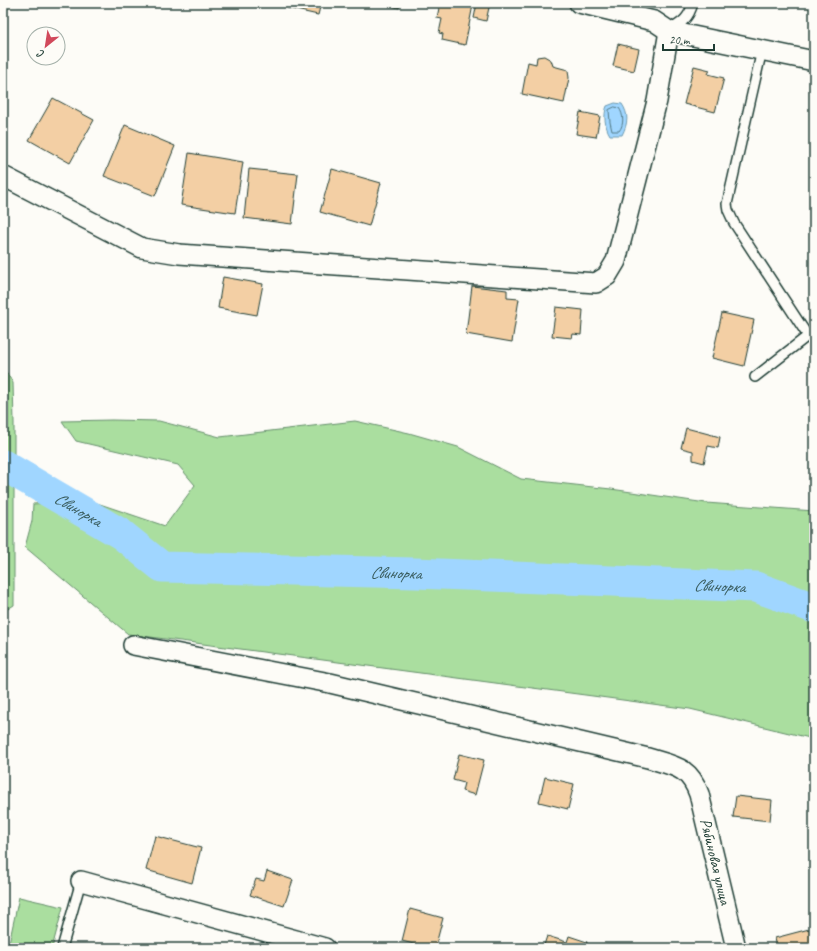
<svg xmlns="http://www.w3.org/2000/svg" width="817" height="951" font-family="Caveat,sans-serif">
<rect width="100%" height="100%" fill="#fdfcf7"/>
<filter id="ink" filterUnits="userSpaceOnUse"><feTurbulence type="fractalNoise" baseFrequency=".025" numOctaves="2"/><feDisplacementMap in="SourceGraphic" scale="8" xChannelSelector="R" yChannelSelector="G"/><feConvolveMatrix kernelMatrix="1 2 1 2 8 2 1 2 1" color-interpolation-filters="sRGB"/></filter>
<g filter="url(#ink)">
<path fill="#aade9f" stroke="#648e6a" d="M 3,367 L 13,383 L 14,422 L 14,605 L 3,612 Z
M 112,420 L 159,421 L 220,437 L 355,421 L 409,433 L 458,447 L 521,479 L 611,489 L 706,503 L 814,511 L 814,739 L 690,709 L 128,634 L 25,547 L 32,521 L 33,504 L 91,501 L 165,526 L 195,485 L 178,465 L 76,441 L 62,421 Z
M 19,897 L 63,907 L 52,948 L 8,948 Z"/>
<path fill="#a0d6ff" stroke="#6c99ae" d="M 615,103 L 622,104 C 629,115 628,123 622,135 L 610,135 C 605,127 603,115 607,106 Z"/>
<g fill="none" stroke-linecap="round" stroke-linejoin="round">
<path stroke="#537a85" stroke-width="1" d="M 615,107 L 619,108 C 624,115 624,125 619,131 L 612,131 L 610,122 L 609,110 Z"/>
<path stroke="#a0d6ff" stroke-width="31" id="s1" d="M 3,465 L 121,534 L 162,567 L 415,573 L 756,587 L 814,608"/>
</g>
<path fill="#f3cfa4" stroke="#1f3d34" d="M 288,3 L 321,3 L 318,15 L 287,8 Z
M 382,3 L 400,3 L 399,8 L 382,4 Z
M 440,3 L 461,3 L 473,5 L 465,45 L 442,40 L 443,34 L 439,33 L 442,19 L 437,18 Z
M 477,3 L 490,3 L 486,21 L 474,18 Z
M 618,44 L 639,49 L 634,71 L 613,66 Z
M 544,56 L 551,60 L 553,66 L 568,70 L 569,78 L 564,103 L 522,94 L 528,62 L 536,64 L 537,57 Z
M 694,66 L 710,70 L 708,74 L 724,78 L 715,112 L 684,104 Z
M 53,98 L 94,120 L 70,163 L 29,140 Z
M 580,112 L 600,116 L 596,137 L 576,134 Z
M 125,125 L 175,146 L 155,196 L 104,176 Z
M 189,153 L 243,162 L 235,213 L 181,205 Z
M 249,169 L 298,174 L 292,224 L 244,218 Z
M 332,169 L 381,183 L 369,226 L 320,212 Z
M 223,277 L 263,284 L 257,315 L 218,308 Z
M 472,286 L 507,290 L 507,298 L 519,299 L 512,342 L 466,334 Z
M 556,307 L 583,310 L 581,335 L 573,334 L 572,338 L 552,336 Z
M 722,313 L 754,320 L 744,366 L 712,358 Z
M 686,428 L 720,437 L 718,448 L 708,446 L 704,463 L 693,460 L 693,451 L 681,448 Z
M 459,754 L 484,760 L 475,795 L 462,791 L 464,783 L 453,780 Z
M 545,777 L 574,784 L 568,809 L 539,802 Z
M 736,796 L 772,800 L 770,821 L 733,817 Z
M 155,836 L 201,848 L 192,883 L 146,870 Z
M 267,871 L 293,880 L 284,906 L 250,895 L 256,879 L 264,881 Z
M 410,909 L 443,918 L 435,948 L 429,948 L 402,941 Z
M 813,928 L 814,948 L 777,948 L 775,938 Z
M 547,936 L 567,942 L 569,936 L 587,942 L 586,948 L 543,948 Z"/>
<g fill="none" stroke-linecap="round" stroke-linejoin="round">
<defs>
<path id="lane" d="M 670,30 C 683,22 689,18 693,3
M 762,50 L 727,204 L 728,210 L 734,223 L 808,336
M 755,377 L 814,331
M 62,948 L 81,881"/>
<g id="street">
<path d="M 579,3 L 654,21 L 669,31 L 814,61"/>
<path d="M 3,176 L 142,248 L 179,254 L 596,283 L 607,276 L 616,261 L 657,101 L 669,31"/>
<path id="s2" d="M 133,645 L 330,683 L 648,758 C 674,766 689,766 699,794 L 736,948"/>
<path d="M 81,881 L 325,948"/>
</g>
</defs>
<use href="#lane" stroke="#1f3d34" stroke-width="12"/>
<use href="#street" stroke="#1f3d34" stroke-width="22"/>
<use href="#lane" stroke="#fdfcf7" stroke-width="9"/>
<use href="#street" stroke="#fdfcf7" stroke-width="19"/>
</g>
</g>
<g text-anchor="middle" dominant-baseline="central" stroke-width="3" stroke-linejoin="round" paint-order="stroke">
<g font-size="16" fill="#1f3d34" stroke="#fdfcf7">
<text stroke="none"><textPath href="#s2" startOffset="663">Рябиновая улица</textPath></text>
</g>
<g font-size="17" font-style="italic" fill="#395c5d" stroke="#fdfcf7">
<text stroke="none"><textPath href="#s1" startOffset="87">Свинорка</textPath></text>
<text stroke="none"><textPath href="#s1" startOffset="423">Свинорка</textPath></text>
<text stroke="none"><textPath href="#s1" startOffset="747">Свинорка</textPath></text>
</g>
</g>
<rect width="817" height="951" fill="none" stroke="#fdfcf7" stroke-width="16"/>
<rect x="8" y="8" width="801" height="935" fill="none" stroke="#1f3d34" stroke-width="1.5" filter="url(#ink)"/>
<g transform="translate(46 46) rotate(210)"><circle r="19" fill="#fdfcf7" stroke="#a4b0a9"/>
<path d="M0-3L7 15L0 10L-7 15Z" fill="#d1495b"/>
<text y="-6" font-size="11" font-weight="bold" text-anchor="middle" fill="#1f3d34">С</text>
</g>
<path d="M663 44v6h51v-6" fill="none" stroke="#1f3d34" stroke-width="2"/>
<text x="669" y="44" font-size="12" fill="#1f3d34" stroke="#fdfcf7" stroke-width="3" paint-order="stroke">20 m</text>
</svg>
